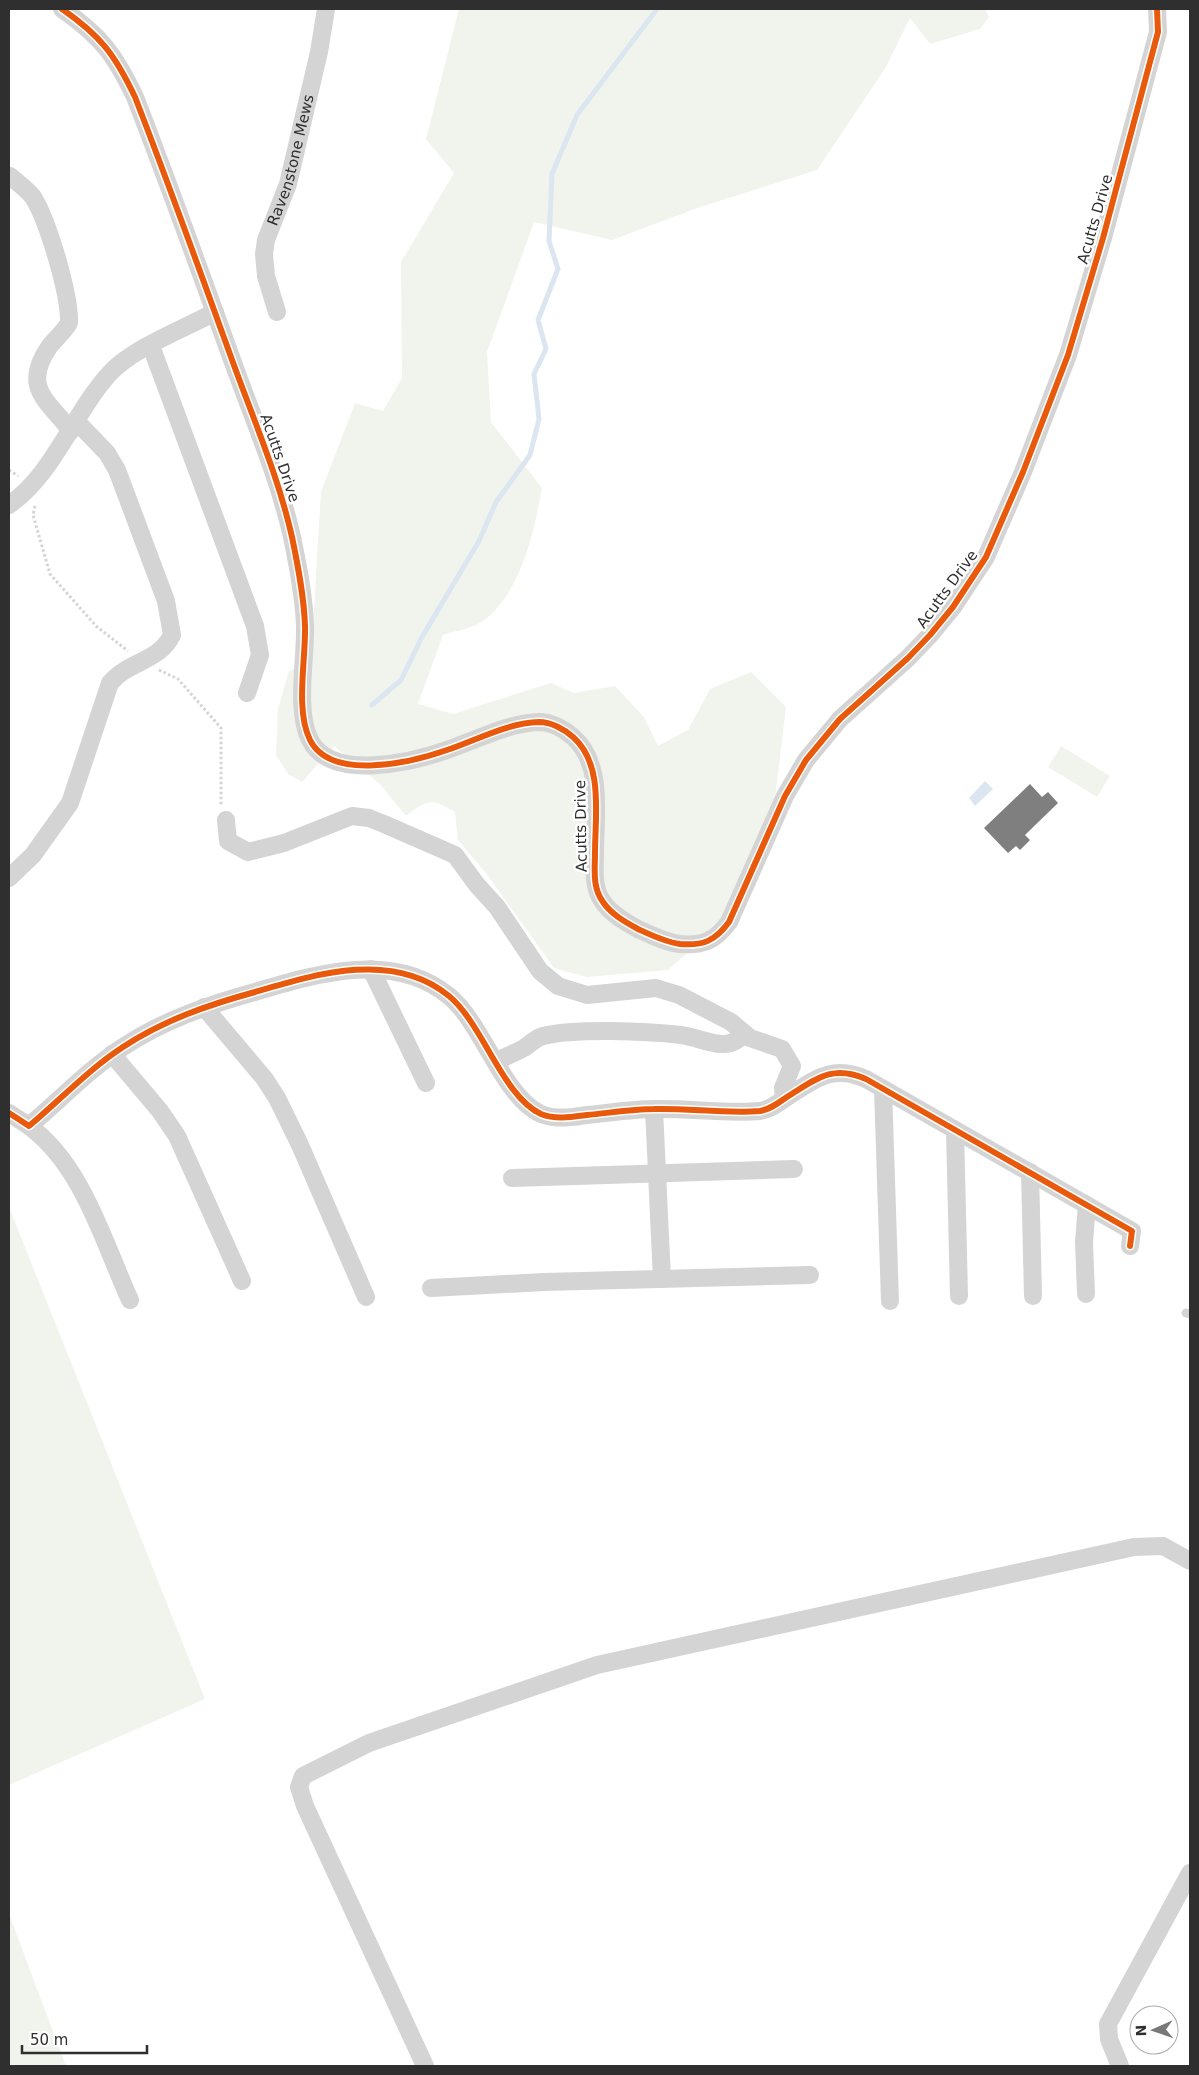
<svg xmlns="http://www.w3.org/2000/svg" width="1199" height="2075" font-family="'DejaVu Sans',sans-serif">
<rect width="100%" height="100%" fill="#fff"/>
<path fill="#f0f4ed" d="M 459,9 L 985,9 L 989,17 L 980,29 L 930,44 L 910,18 L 886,67 L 817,170 L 697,208 L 612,240 L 534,222 L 487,352 L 491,422 L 542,488 C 534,532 521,593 483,621 C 473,628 455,631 443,635 L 418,704 L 453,714 L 551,683 L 574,693 L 615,686 L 644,717 L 658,746 L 688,730 L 710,689 L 751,672 L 786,707 L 775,799 L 719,925 L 668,970 L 587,977 L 554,968 L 486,873 L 458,840 L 455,812 C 431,797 427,800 406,816 L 380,784 L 334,746 L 302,782 L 288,774 L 276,755 L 278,709 L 289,671 L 311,661 L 321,492 L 355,403 L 383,411 L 402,378 L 401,262 L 454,173 L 426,139 Z
M 1061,746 L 1110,776 L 1097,797 L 1048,767 Z
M 9,1207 L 205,1699 L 9,1785 Z
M 9,1914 L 66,2066 L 9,2066 Z"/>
<path fill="#dbe6f0" d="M 985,781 L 993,789 L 975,806 L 969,798 Z"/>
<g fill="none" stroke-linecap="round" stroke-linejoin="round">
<path stroke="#dbe6f0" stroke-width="5" d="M 372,705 L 401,680 L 422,637 L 479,541 L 496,502 L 530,455 L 539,419 L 534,374 L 546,349 L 538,320 L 558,269 L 549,241 L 552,174 L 577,115 L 657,9"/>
</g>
<path fill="#7f7f7f" d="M 1030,784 L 1042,797 L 1048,792 L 1058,803 L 1025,835 L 1030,840 L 1020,850 L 1016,846 L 1008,853 L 984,828 Z"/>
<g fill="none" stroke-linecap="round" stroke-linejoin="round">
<path stroke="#d4d4d4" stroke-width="3" stroke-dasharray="2.5 2.5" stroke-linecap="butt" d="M 9,470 L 18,476
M 35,506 L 33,515 L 50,574 L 96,626 L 128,651
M 159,670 L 178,679 L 221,728 L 221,806"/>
<path stroke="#d4d4d4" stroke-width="9" d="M 1186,1313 L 1190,1314"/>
<g stroke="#d4d4d4" stroke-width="18">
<path d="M 62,9 C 101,36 115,55 135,97 C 170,187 202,277 235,368 C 255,423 279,479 292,537 C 298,566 304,596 305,626 C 306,659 295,710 310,740 C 331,782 413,762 447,750 C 477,740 507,723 539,722 C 551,722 564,729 573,737 C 604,764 595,816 595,853 C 595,869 592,887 603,902 C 611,914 625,922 638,929 C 651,935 665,942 680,944 C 703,946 715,941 729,922 L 785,796 L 806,760 L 840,719 L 908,658 L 930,635 L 953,607 L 986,557 L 1023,472 L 1068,355 L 1103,238 L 1142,92 L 1158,32 L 1157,9"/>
<path d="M 10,176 C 18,183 27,189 33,197 C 48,221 70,295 69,323 C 64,332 55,339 49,347 C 22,387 46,399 71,431"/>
<path id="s1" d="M 277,312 L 266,276 L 264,254 L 266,240 L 288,184 L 319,52 L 326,9"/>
<path d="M 151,346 L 255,626 L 260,655 L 247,693"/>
<path d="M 9,505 C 54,474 74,412 110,373 C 133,348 184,329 215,312"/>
<path d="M 226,820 L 228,841 L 248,852 L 284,843 L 352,816 L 369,818 L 384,824 L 455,855 L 477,885 L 497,907 L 540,971 L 558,986 L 587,995 L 656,988 L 679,995 L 731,1022 L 750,1038 L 782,1049 L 792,1066 L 783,1088 L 784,1099"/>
<path d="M 9,878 L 33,855 L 70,803 L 110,683 C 128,661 159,662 172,635 L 166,601 L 117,470 L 107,453 L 77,422"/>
<path d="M 371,969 L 426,1083"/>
<path d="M 204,1007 L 264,1078 L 277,1098 L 300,1145 L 366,1297"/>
<path d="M 112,1054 L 160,1111 L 177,1136 L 242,1281"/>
<path d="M 496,1061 C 505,1057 515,1053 524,1048 C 530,1044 536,1038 543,1036 C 575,1028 647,1031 681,1035 C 704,1038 728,1055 744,1033"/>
<path d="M 883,1089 L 890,1301"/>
<path d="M 654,1109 L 662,1279"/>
<path d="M 9,1113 L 29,1126 C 60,1100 89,1069 123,1047 C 164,1020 208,1005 255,992 C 316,974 393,950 449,996 C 483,1024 503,1097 541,1114 C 556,1120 572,1117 587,1115 C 609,1113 632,1109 654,1109 C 689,1108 725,1114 760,1111 C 771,1109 778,1103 787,1097 C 816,1079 832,1064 866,1079 L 1132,1231 L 1130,1246"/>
<path d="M 29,1126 C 83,1166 103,1241 130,1300"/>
<path d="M 955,1130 L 959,1296"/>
<path d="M 1030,1172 L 1033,1296"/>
<path d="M 512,1178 L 794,1169"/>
<path d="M 431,1288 L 544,1282 L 810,1275"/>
<path d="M 1086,1294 L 1084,1242 L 1087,1205"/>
<path d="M 425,2066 L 305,1806 L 299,1787 L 303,1776 L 369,1743 L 597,1665 L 1134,1547 L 1163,1546 L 1190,1561"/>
<path d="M 1120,2066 L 1109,2039 L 1108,2024 L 1190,1873"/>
</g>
<defs>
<path id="cycleway" d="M 62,9 C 101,36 115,55 135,97 C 170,187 202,277 235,368 C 255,423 279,479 292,537 C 298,566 304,596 305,626 C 306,659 295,710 310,740 C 331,782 413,762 447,750 C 477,740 507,723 539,722 C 551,722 564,729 573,737 C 604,764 595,816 595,853 C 595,869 592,887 603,902 C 611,914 625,922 638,929 C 651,935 665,942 680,944 C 703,946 715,941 729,922 L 785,796 L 806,760 L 840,719 L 908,658 L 930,635 L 953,607 L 986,557 L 1023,472 L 1068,355 L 1103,238 L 1142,92 L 1158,32 L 1157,9
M 9,1113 L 29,1126 C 60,1100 89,1069 123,1047 C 164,1020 208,1005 255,992 C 316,974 393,950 449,996 C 483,1024 503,1097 541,1114 C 556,1120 572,1117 587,1115 C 609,1113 632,1109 654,1109 C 689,1108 725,1114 760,1111 C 771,1109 778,1103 787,1097 C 816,1079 832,1064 866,1079 L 1132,1231 L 1130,1246"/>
</defs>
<use href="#cycleway" stroke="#fff" stroke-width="9"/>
<use href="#cycleway" stroke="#e8590c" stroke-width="6"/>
</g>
<g text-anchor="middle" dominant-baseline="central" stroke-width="5" stroke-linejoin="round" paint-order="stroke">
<g font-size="15" fill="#2f2f2f" stroke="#fff">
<text stroke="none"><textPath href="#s1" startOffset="158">Ravenstone Mews</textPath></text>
<text transform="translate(1095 219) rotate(-74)">Acutts Drive</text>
<text transform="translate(280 458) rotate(71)">Acutts Drive</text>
<text transform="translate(947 589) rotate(-54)">Acutts Drive</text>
<text transform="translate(581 826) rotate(-91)">Acutts Drive</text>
</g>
</g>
<rect width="1199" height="2075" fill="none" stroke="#2f2f2f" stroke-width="20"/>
<g transform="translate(1154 2030) rotate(268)"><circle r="24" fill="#ffffff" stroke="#acacac"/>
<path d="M0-4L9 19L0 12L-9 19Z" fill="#787878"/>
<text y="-8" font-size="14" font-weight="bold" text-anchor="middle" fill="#2f2f2f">N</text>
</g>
<path d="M22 2045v8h125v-8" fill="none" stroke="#2f2f2f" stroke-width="2.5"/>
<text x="30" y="2045" font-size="15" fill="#2f2f2f" stroke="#ffffff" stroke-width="4" paint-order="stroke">50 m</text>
</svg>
